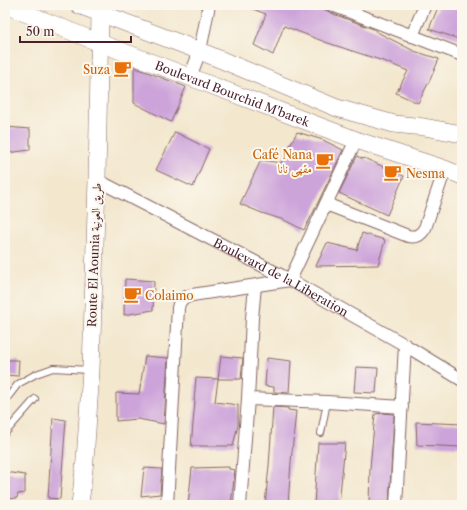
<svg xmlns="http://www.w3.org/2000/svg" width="467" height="510" font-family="'Libre Caslon Text',Amiri,serif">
<rect width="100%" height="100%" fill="#fbf7ec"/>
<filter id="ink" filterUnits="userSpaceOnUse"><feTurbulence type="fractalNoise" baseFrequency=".025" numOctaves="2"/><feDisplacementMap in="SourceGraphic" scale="8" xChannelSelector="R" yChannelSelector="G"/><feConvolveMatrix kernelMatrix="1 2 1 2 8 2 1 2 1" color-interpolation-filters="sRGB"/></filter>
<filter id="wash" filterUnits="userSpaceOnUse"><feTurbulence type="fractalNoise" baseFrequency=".012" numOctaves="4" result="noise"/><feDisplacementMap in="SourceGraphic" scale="16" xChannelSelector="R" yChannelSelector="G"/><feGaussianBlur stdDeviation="0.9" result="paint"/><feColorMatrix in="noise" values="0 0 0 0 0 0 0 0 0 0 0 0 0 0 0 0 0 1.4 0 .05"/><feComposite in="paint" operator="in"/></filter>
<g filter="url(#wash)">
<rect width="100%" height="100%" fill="#f3e7ce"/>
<g id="blocks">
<path fill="#cda4da" d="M 245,5 L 315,5 L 336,15 L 376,30 L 375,31 L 414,51 L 439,59 L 430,80 L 418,103 L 396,93 L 408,71 L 386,62 L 325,42 L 284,26 L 273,55 L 254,45 L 266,14 L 245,6 Z
M 439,5 L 462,5 L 462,40 L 429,29 Z
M 134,67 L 186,87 L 171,122 L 134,103 Z
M 6,127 L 30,129 L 30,150 L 7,153 Z
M 175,132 L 209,149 L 193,187 L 156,170 Z
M 297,132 L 323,140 L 343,150 L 313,213 L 304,230 L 284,220 L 262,213 L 240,204 L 261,160 L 281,163 Z
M 357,156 L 363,159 L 364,158 L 404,176 L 387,215 L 339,193 Z
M 362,233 L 385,240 L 378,265 L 316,266 L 327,243 L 357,250 Z
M 125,279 L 154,281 L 153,310 L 124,315 Z
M 145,356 L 168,358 L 164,424 L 138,419 L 116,421 L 116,393 L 139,394 Z
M 221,356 L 243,358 L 241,379 L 218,379 Z
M 267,358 L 291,361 L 289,393 L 274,392 L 274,387 L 265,386 Z
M 5,360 L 19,360 L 18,376 L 5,375 Z
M 356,367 L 378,368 L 376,393 L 354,392 Z
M 196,378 L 218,379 L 215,402 L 238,405 L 238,425 L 233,446 L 191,446 L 195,401 L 194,401 Z
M 273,407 L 288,408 L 288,410 L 296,411 L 291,462 L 288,505 L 265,505 L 269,466 Z
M 383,413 L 394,414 L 389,505 L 369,505 L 370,468 L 375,414 Z
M 53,418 L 66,420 L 60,499 L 48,498 Z
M 416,422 L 462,424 L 462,447 L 417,445 Z
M 318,443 L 345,443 L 339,505 L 314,505 Z
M 229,467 L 229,469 L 235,470 L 231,505 L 188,505 L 192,468 Z
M 144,468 L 162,469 L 160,494 L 141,496 Z
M 5,472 L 25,475 L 25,493 L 18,494 L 17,498 L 6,499 Z"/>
</g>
</g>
<g filter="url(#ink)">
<use href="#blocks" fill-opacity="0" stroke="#856564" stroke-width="1"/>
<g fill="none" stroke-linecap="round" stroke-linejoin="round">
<defs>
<path id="lane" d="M 5,401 L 18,384 L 36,374 L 53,368 L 89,370
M 5,433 L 35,399
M 321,433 L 327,402"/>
<g id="street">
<path d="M 332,5 L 462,55"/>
<path d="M 412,36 L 425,5"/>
<path d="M 190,77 L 200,51 L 209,5"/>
<path id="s1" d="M 97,180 L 290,280 L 405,345 L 462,380"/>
<path d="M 326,204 L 408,236 C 416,238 421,235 425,228 L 445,169"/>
<path d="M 248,399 L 327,402 L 402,407"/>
<path d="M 167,505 L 178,308 C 180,298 183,298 192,295 L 290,280 L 356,140"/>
<path d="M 240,505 L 248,399 L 252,318 L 255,286"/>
<path d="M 396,505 L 405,345"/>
</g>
<g id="secondary">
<path id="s2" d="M 5,5 L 100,43 L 356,140 L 445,169 L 462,176"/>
<path d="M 79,5 L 200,51 L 337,108 L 394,124 L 424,127 L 462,134"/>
<path d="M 80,505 L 85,460 L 91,370 L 97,180 L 100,13 L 101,5"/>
</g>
</defs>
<use href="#lane" stroke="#856564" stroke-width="8"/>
<use href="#street" stroke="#856564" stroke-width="14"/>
<use href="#secondary" stroke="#856564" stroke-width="18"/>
<use href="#lane" stroke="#fff" stroke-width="6"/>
<use href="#street" stroke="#fff" stroke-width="12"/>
<use href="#secondary" stroke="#fff" stroke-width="17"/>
</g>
</g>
<defs>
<symbol id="cafe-bare" viewBox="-9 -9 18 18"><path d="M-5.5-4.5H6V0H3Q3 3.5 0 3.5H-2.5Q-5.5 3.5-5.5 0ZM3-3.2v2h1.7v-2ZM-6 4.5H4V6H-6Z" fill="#e8710a" stroke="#fbf7ec" stroke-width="2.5" paint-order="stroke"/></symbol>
</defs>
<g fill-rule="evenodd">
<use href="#cafe-bare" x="110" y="56" width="25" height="25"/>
<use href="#cafe-bare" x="312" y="148" width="25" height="25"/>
<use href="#cafe-bare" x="380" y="160" width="25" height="25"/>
<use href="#cafe-bare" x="120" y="282" width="25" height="25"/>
</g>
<g text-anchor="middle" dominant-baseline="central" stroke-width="4" stroke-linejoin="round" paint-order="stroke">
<g font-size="12" fill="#c56008" stroke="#fbf7ec" text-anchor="end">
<text x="110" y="69">Suza</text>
<text x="312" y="154">Café Nana<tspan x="312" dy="14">مقهى نانا</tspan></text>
<text x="406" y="173" text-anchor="start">Nesma</text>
<text x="145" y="295" text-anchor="start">Colaimo</text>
</g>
<g font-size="12" fill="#4a1f2b" stroke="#fbf7ec">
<text stroke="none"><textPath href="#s2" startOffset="244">Boulevard Bourchid M'barek</textPath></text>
<text transform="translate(94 255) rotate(-88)">Route El Aounia طريق العونية</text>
<text stroke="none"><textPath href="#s1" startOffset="208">Boulevard de la Liberation</textPath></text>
</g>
</g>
<rect width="467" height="510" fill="none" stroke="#fbf7ec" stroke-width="20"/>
<path d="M20 36v6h111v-6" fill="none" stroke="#4a1f2b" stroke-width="2"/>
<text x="26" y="36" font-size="12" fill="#4a1f2b" stroke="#fbf7ec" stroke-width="3" paint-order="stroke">50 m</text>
</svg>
